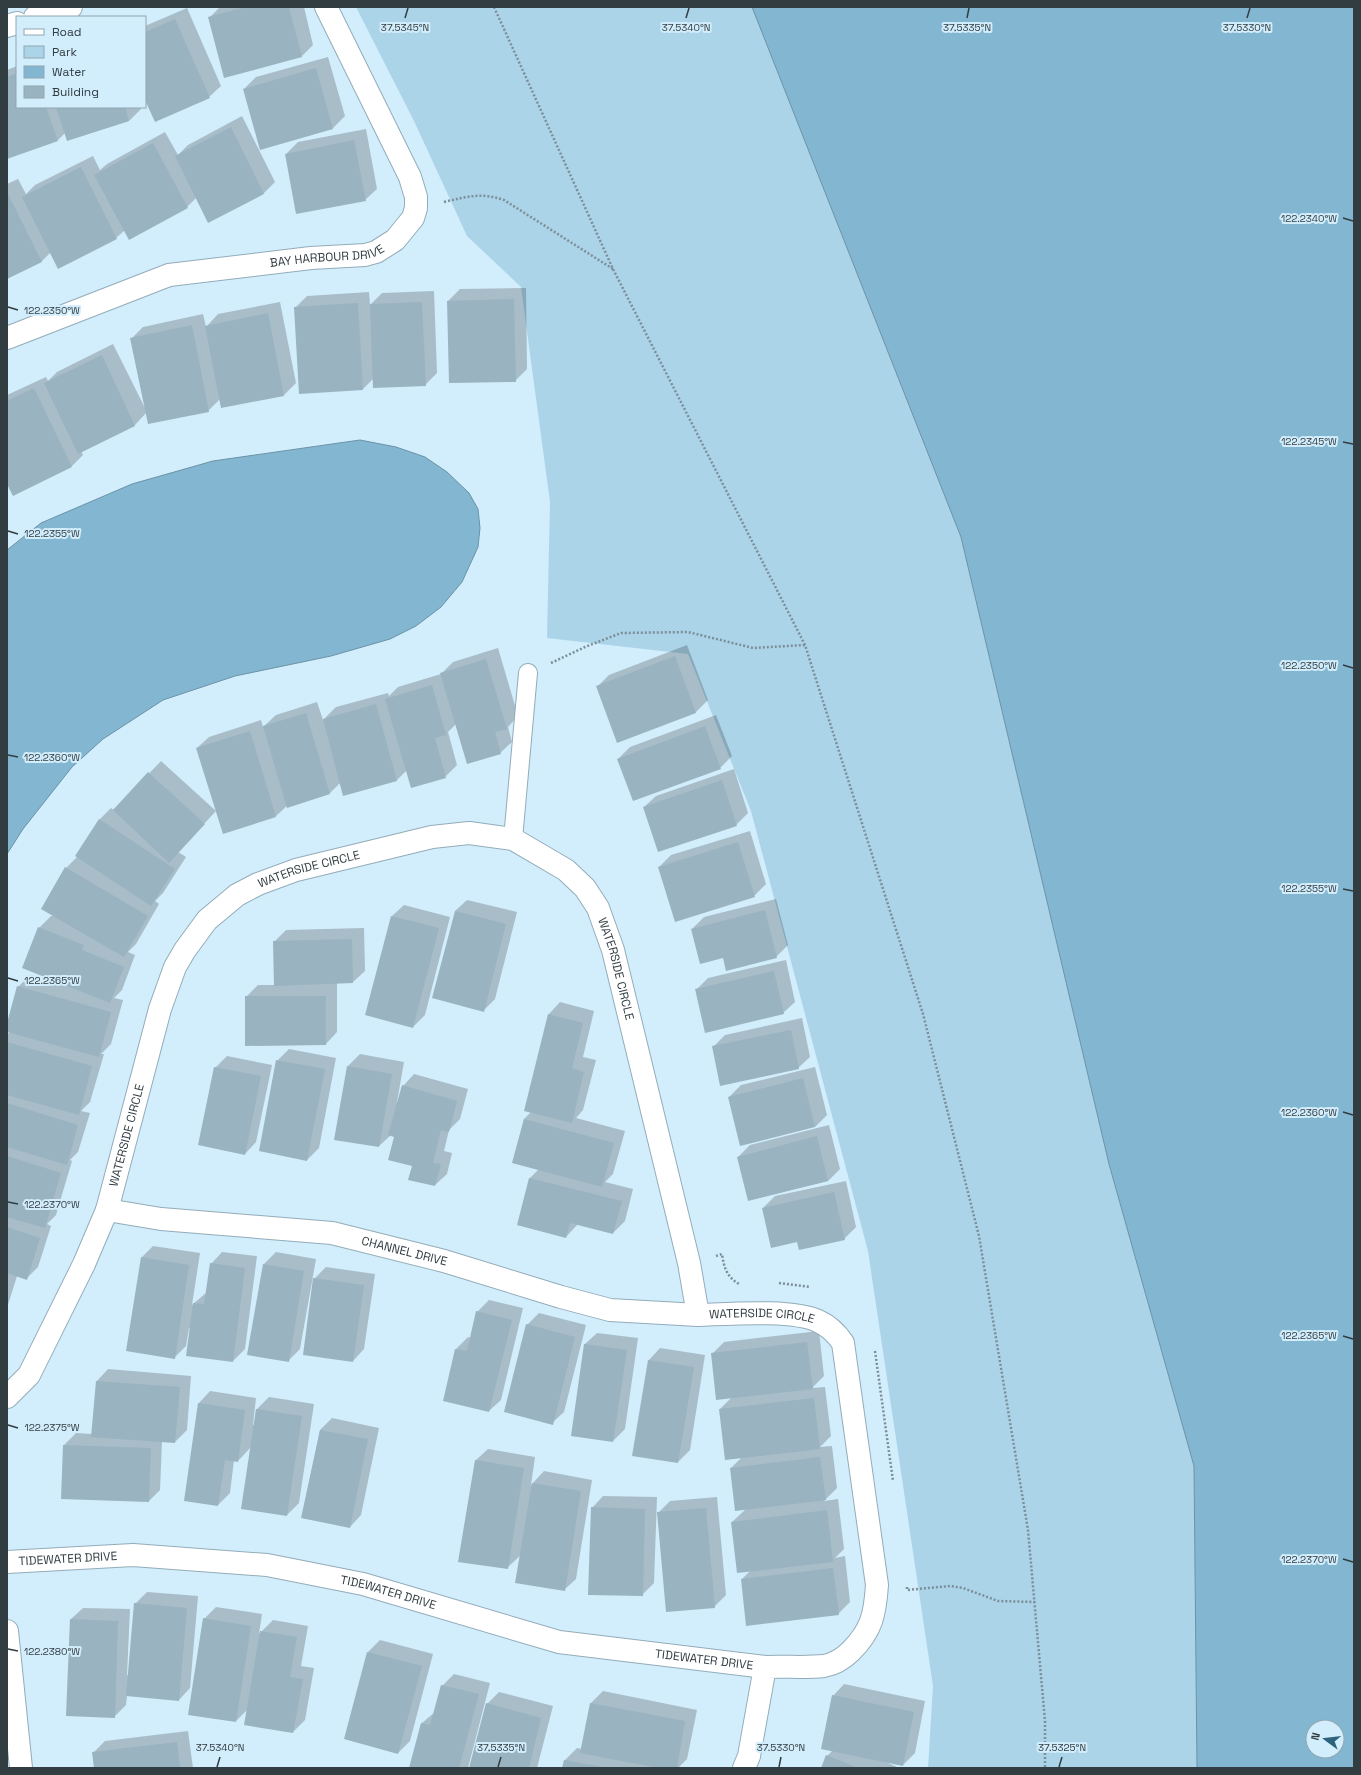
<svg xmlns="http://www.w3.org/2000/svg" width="1361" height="1775" font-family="'Space Grotesk',sans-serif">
<rect width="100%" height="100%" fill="#d2edfb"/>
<path fill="#abd4e9" d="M 356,7 L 752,7 L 961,537 L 1109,1164 L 1194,1466 L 1197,1768 L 928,1768 L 933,1686 L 868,1251 L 751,811 L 688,654 L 547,638 L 550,502 L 521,287 L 467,236 L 414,121 Z"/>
<path fill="#83b7d1" stroke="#6b92a6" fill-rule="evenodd" d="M 752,7 L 1354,7 L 1354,1768 L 1197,1768 L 1194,1466 L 1109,1164 L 961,537 ZM 1313,1727 L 1337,1727 L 1337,1751 L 1313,1751 Z
M 360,440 L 396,447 L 425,457 L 447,472 L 469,493 L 478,509 L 480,528 L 478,547 L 462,582 L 441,607 L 416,626 L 390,639 L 331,656 L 235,676 L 163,700 L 103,739 L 72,767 L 23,829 L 7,854 L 7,550 L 41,523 L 132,484 L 213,461 Z"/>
<path fill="#0003" d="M 220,7 L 304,7 L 313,45 L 302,56 L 210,17 Z
M 187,8 L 221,86 L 209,97 L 145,97 L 145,26 Z
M 328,57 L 345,116 L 333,128 L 261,149 L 244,89 L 256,77 Z
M 17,66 L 17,107 L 140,107 L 141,109 L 129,121 L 68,140 L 65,133 L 58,140 L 7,158 L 7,70 Z
M 242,116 L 275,182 L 264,193 L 209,221 L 197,197 L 187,207 L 125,230 L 116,238 L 51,252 L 42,261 L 7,278 L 7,184 L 18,179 L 26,194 L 35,185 L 93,156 L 100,170 L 107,164 L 165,132 L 178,155 L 188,145 Z
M 366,129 L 377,189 L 365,200 L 286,154 L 298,142 Z
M 526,288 L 527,369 L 515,381 L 450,382 L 448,301 L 460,289 Z
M 434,291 L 437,373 L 425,385 L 373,379 L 363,389 L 295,308 L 307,296 L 369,292 L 370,305 L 382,293 Z
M 280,302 L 296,383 L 284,395 L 222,407 L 220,399 L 208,411 L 146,413 L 135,425 L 81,451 L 83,455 L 72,466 L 7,485 L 7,395 L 46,377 L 48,381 L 57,372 L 113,344 L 145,408 L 131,339 L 143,327 L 203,314 L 206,327 L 218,314 Z
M 687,645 L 708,700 L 696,712 L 618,742 L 597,687 L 609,675 Z
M 498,648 L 518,716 L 508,727 L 512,742 L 500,753 L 456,724 L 448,732 L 457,765 L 445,777 L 406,771 L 397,780 L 341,782 L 330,793 L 288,806 L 288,805 L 276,816 L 224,832 L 197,748 L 209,737 L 261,720 L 263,727 L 276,715 L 317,702 L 323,720 L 336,707 L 388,693 L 389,696 L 398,687 L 441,674 L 453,662 Z
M 716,715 L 732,756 L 720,768 L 618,759 L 630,747 Z
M 161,761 L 216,811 L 178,852 L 186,857 L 163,893 L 155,901 L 159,904 L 136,944 L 128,952 L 135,955 L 122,990 L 114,998 L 123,1000 L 111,1044 L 101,1054 L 104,1054 L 90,1102 L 81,1111 L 90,1113 L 78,1152 L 70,1160 L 72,1161 L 56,1215 L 47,1224 L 51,1226 L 38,1267 L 27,1278 L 17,1276 L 7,1308 L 7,1035 L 11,1031 L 7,1030 L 7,1026 L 18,987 L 30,975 L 52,981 L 39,928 L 51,916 L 55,916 L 66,868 L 78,856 L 99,820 L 111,808 L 114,810 Z
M 734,769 L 748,813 L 736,825 L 644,807 L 656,796 Z
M 750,831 L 766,884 L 754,896 L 659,867 L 671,855 Z
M 776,899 L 788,945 L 776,957 L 692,929 L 704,917 Z
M 467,900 L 517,912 L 495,999 L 483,1011 L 455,911 Z
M 404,905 L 450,917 L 425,1015 L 413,1027 L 392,916 Z
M 364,928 L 365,971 L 353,982 L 337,983 L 337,1032 L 326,1044 L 246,997 L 258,985 L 275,985 L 274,942 L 286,930 Z
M 786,960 L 795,1002 L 783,1013 L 696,990 L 708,978 Z
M 560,1002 L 594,1011 L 583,1057 L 596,1060 L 583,1110 L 576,1118 L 625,1131 L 613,1174 L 605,1182 L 633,1189 L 625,1221 L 613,1233 L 578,1224 L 566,1237 L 518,1225 L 530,1178 L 539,1169 L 513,1162 L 524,1119 L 531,1112 L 549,1014 Z
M 802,1018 L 810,1057 L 798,1068 L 713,1047 L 725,1035 Z
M 289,1049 L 336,1058 L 319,1148 L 307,1160 L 277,1061 Z
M 360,1054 L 404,1062 L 397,1102 L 398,1102 L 403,1086 L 414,1074 L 468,1089 L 460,1119 L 449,1130 L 444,1151 L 452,1153 L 447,1174 L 435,1185 L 413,1166 L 395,1136 L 391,1135 L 379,1146 L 348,1066 Z
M 227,1056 L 272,1065 L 256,1142 L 245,1154 L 215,1068 Z
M 815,1067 L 827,1115 L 815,1127 L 729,1097 L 741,1085 Z
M 829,1125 L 840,1169 L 828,1181 L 749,1200 L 738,1157 L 750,1145 Z
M 846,1181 L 856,1227 L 844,1239 L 798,1241 L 763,1208 L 775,1196 Z
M 153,1246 L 200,1253 L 192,1305 L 207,1292 L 211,1264 L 222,1252 L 257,1256 L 245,1349 L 233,1361 L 189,1328 L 186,1346 L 174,1358 L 142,1257 Z
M 276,1252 L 316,1259 L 300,1349 L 288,1361 L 264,1264 Z
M 326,1267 L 375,1274 L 364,1349 L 353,1361 L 314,1279 Z
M 489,1300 L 523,1308 L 501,1400 L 489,1411 L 456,1349 L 468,1337 L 471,1338 L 477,1312 Z
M 539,1313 L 586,1325 L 564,1412 L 552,1423 L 527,1325 Z
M 819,1331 L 824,1376 L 812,1388 L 825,1387 L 831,1436 L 820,1447 L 832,1446 L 837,1488 L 824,1501 L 838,1499 L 844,1549 L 835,1558 L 845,1556 L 850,1602 L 838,1614 L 742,1579 L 751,1570 L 732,1522 L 746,1509 L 731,1468 L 742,1457 L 720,1409 L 731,1398 L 712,1354 L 724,1342 Z
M 597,1333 L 638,1338 L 625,1429 L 613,1441 L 585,1344 Z
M 660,1348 L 705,1355 L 690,1450 L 678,1462 L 649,1360 Z
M 108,1369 L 191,1376 L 187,1430 L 175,1442 L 162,1441 L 160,1490 L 149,1501 L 62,1498 L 64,1445 L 76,1433 L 92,1434 L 97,1381 Z
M 210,1391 L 256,1398 L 253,1425 L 255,1425 L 257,1409 L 269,1397 L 314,1404 L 299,1503 L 287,1515 L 251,1447 L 238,1461 L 234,1460 L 230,1493 L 218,1505 L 199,1403 Z
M 332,1418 L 379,1428 L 361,1515 L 350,1527 L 302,1517 L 320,1430 Z
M 488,1449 L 535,1457 L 531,1485 L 544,1471 L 592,1480 L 576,1579 L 564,1590 L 521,1555 L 507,1568 L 476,1460 Z
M 603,1496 L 657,1497 L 654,1583 L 642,1595 L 592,1508 Z
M 717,1497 L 726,1595 L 714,1607 L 658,1513 L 670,1501 Z
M 147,1592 L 198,1596 L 190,1688 L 179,1700 L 127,1695 L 126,1705 L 114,1717 L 71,1619 L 83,1608 L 130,1609 L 127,1675 L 129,1676 L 135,1604 Z
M 216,1607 L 262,1614 L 259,1634 L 273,1620 L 308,1626 L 301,1666 L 314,1668 L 305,1720 L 293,1732 L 248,1709 L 236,1721 L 204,1619 Z
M 380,1640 L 433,1654 L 410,1741 L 398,1753 L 345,1738 L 368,1652 Z
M 454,1674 L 490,1683 L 468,1768 L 410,1768 L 422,1723 L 435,1712 L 442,1686 Z
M 844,1684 L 925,1701 L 915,1753 L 903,1765 L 886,1762 L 899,1768 L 822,1768 L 827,1756 L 832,1751 L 833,1696 Z
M 603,1691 L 697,1710 L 687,1759 L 678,1768 L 563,1768 L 565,1760 L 577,1748 L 582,1749 L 591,1703 Z
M 499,1692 L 553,1706 L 537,1768 L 470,1768 L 487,1704 Z
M 188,1731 L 193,1768 L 95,1768 L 93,1753 L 105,1741 Z"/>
<path fill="#99b3c0" d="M 246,7 L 289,7 L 302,57 L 224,78 L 208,17 Z
M 175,19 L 210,98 L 155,122 L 145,100 L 145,32 Z
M 316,68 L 333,129 L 260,150 L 243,89 Z
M 17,73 L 17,107 L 46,107 L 58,141 L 7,159 L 7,77 Z
M 56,107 L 125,107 L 129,121 L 67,141 Z
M 231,127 L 264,194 L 208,223 L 175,156 Z
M 354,140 L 366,201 L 296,214 L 285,154 Z
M 153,143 L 188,208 L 129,240 L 94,175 Z
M 81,167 L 117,239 L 58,269 L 22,197 Z
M 7,192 L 42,262 L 7,279 Z
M 514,299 L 516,382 L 449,383 L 447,301 Z
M 422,302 L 426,386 L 373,388 L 370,304 Z
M 358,303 L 363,390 L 299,394 L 294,307 Z
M 268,313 L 284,396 L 221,408 L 205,326 Z
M 192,325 L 209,412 L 148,424 L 130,338 Z
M 102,355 L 135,426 L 78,454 L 44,383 Z
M 34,388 L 72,467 L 13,496 L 7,484 L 7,401 Z
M 675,656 L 696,713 L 617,743 L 596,686 Z
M 486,659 L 507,729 L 495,732 L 501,754 L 467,764 L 440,673 Z
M 432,685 L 446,735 L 435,738 L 446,778 L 411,788 L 385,699 Z
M 376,704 L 397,781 L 343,796 L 323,719 Z
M 306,713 L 330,794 L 287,808 L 263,726 Z
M 705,726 L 721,769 L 633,801 L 617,759 Z
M 250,731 L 276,817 L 223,834 L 196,748 Z
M 148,772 L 205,824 L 169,863 L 113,810 Z
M 722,780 L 737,826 L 658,852 L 643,807 Z
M 99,819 L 175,869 L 151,906 L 75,856 Z
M 738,842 L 755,897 L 675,922 L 658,867 Z
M 65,867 L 148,916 L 124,957 L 41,909 Z
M 765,910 L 777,958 L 726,971 L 723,958 L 700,964 L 691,929 Z
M 455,911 L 506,924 L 484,1012 L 432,998 Z
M 391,916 L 439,928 L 413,1028 L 365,1015 Z
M 38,927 L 84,945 L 82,950 L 124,967 L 110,1003 L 22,968 Z
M 352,939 L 353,983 L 274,986 L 273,941 Z
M 774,971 L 784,1014 L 705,1033 L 695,989 Z
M 17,986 L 111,1012 L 99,1057 L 7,1032 L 7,1023 Z
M 245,996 L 326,996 L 326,1045 L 245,1046 Z
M 548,1014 L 583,1023 L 572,1068 L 584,1072 L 572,1123 L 524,1111 Z
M 791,1030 L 799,1069 L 720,1086 L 712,1046 Z
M 7,1042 L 92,1066 L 79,1115 L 7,1095 Z
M 276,1060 L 325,1069 L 307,1161 L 259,1151 Z
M 347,1066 L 392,1074 L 379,1147 L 334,1140 Z
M 214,1067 L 261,1076 L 245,1155 L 198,1145 Z
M 803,1078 L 815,1127 L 740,1146 L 728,1097 Z
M 402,1085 L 457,1101 L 449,1132 L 441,1130 L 433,1163 L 441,1164 L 435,1186 L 408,1180 L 412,1166 L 388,1160 L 394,1137 L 388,1135 Z
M 7,1103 L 78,1125 L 67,1165 L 7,1147 Z
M 524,1119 L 614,1143 L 602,1187 L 512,1163 Z
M 817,1136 L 828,1181 L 748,1201 L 737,1157 Z
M 7,1156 L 61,1173 L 45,1228 L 7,1217 Z
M 529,1178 L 622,1201 L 613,1234 L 570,1223 L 566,1238 L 517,1225 Z
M 834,1192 L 845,1240 L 799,1250 L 797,1242 L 771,1248 L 762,1208 Z
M 7,1227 L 40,1238 L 27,1280 L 7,1273 Z
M 141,1257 L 189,1265 L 175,1359 L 126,1351 Z
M 210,1263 L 245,1268 L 233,1362 L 186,1356 L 193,1303 L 204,1304 Z
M 263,1264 L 304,1271 L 289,1362 L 247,1355 Z
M 313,1278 L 364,1285 L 353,1362 L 303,1355 Z
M 476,1311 L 512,1320 L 489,1412 L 443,1401 L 455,1349 L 467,1351 Z
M 526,1324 L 575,1337 L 553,1425 L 504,1412 Z
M 807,1342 L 813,1389 L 716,1400 L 711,1353 Z
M 584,1344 L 627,1350 L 613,1442 L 571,1436 Z
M 648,1360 L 694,1367 L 678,1463 L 632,1456 Z
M 96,1381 L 180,1387 L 175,1443 L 91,1437 Z
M 814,1398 L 820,1449 L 725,1460 L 719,1409 Z
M 198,1403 L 245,1410 L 238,1462 L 225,1460 L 218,1506 L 184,1501 Z
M 256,1409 L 302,1416 L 287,1516 L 241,1509 Z
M 320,1430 L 368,1439 L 350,1528 L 301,1518 Z
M 63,1445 L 151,1448 L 149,1502 L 61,1499 Z
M 820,1457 L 826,1500 L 735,1511 L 730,1468 Z
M 475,1460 L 524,1468 L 508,1569 L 458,1562 Z
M 532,1483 L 581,1491 L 565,1591 L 515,1583 Z
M 591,1507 L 645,1509 L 643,1596 L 588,1595 Z
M 706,1508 L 715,1608 L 666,1612 L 657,1512 Z
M 827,1510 L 833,1562 L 737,1573 L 731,1522 Z
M 833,1568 L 839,1615 L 746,1626 L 741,1579 Z
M 134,1603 L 187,1608 L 179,1701 L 126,1696 Z
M 203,1618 L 251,1626 L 236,1722 L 188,1715 Z
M 70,1619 L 118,1621 L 115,1718 L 66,1716 Z
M 260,1631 L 297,1637 L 290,1677 L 303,1679 L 293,1733 L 244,1725 Z
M 367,1652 L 422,1666 L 398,1754 L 344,1739 Z
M 441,1685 L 479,1694 L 459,1768 L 409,1768 L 421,1723 L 430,1725 Z
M 832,1695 L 914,1712 L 903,1766 L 821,1749 Z
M 486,1703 L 541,1718 L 529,1768 L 469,1768 Z
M 590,1703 L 685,1721 L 677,1768 L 658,1768 L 580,1753 Z
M 177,1742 L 180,1768 L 94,1768 L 92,1752 Z
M 826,1755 L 858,1768 L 821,1768 Z
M 564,1760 L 603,1767 L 603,1768 L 562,1768 Z"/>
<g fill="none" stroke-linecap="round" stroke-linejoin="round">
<defs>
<path id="lane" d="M 513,839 L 528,673"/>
<g id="street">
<path d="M 35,17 L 71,7"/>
<path d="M 7,26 L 17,23"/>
<path id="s1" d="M 7,338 L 169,275 L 311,258 L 365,255 L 376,252 L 395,240 L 413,218 L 416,208 L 416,197 L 410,177 L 326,7"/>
<path id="s2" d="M 107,1210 L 161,1219 L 332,1233 L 444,1261 L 561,1297 L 610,1310 L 698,1315"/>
<path id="s3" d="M 7,1397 L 29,1375 L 84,1264 L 107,1210 L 160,1009 L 175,967 L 185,950 L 207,920 L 237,895 L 258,884 L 296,870 L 432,837 L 469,833 L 513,839 L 566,870 L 585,888 L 598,908 L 613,950 L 689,1263 L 698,1315 C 729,1314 792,1309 818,1321 C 829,1326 837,1334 843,1343 L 877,1585 C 875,1614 872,1630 851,1651 C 843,1659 835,1664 824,1666 C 805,1668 785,1666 765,1667 L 749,1756 L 744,1768"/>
<path id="s4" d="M 7,1562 L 133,1555 L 267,1565 L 363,1584 L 559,1642 L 765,1667"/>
<path d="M 7,1631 L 21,1768"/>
</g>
</defs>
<use href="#lane" stroke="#93acb9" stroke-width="20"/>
<use href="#street" stroke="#93acb9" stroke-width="24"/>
<path stroke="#7c8e97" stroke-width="2.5" stroke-dasharray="2 2" stroke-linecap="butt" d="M 494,7 L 613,269 L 805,645 L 923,1014 L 979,1236 L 1028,1530 L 1045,1721 L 1045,1768
M 444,202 C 466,197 481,192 504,200 L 613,269
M 551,663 L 585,647 L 621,633 L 688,632 L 753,648 L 805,645
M 716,1256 L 722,1254 C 724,1268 727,1277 739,1284
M 779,1283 L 810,1287
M 875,1351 L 893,1481
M 907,1587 L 907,1590 L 950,1586 L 963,1588 L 998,1601 L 1035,1602"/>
<use href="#lane" stroke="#fff" stroke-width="18"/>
<use href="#street" stroke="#fff" stroke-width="22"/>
</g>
<path fill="none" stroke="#323d42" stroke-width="1.5" d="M 405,18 L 408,8M 686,18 L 689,8M 967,18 L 969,8M 1247,18 L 1250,8M 1343,218 L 1353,221M 8,307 L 18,310M 1343,442 L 1353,444M 8,531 L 18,534M 1343,665 L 1353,668M 8,755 L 18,757M 1343,889 L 1353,891M 8,978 L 18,981M 1343,1112 L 1353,1115M 8,1202 L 18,1204M 1343,1336 L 1353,1339M 8,1425 L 18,1428M 1343,1559 L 1353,1562M 8,1649 L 18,1651M 217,1767 L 220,1757M 498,1767 L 501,1757M 779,1767 L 781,1757M 1059,1767 L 1062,1757"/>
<g text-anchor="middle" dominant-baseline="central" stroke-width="4" stroke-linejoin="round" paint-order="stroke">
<g font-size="12" fill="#323d42" stroke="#d2edfb">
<text stroke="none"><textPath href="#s1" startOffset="333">BAY HARBOUR DRIVE</textPath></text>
<text stroke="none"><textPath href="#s3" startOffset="639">WATERSIDE CIRCLE</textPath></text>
<text stroke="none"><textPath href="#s3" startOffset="1023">WATERSIDE CIRCLE</textPath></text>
<text stroke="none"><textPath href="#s3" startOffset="291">WATERSIDE CIRCLE</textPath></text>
<text stroke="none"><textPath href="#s2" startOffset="301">CHANNEL DRIVE</textPath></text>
<text stroke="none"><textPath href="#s3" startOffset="1443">WATERSIDE CIRCLE</textPath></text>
<text stroke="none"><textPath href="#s4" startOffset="61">TIDEWATER DRIVE</textPath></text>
<text stroke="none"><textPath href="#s4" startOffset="385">TIDEWATER DRIVE</textPath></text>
<text stroke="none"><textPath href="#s4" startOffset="709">TIDEWATER DRIVE</textPath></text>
</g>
</g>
<g font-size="10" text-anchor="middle" fill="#323d42" stroke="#d2edfb" stroke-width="4" stroke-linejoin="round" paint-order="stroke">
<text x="686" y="31">37.5340°N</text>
<text x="967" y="31">37.5335°N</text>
<text x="1247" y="31">37.5330°N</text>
<text x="405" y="31">37.5345°N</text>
<text x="1309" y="222">122.2340°W</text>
<text x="52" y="314">122.2350°W</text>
<text x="1309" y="445">122.2345°W</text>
<text x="52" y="537">122.2355°W</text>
<text x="1309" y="669">122.2350°W</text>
<text x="52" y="761">122.2360°W</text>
<text x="1309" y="892">122.2355°W</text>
<text x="52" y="984">122.2365°W</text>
<text x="1309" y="1116">122.2360°W</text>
<text x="52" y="1208">122.2370°W</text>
<text x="1309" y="1339">122.2365°W</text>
<text x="52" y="1431">122.2375°W</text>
<text x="1309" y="1563">122.2370°W</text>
<text x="52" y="1655">122.2380°W</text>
<text x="220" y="1751">37.5340°N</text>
<text x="501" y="1751">37.5335°N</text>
<text x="781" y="1751">37.5330°N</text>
<text x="1062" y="1751">37.5325°N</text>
</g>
<rect width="1361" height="1775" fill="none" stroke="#323d42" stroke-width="16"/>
<rect x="16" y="16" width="130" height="92" fill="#d2edfb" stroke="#92a7b1"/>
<rect x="24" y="29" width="20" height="6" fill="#ffffff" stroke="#92a7b1"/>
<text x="52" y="36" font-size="12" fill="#323d42">Road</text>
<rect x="24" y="46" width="20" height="12" fill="#abd4e9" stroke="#92a7b1"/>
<text x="52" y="56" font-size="12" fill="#323d42">Park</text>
<rect x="24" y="66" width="20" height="12" fill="#83b7d1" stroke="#92a7b1"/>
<text x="52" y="76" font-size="12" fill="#323d42">Water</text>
<rect x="24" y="86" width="20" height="12" fill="#99b3c0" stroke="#92a7b1"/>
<text x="52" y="96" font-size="12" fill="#323d42">Building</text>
<g transform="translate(1325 1739) rotate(285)"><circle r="19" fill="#d2edfb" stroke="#92a7b1"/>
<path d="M0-3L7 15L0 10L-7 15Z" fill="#2c647e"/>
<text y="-6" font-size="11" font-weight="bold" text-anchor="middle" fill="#323d42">N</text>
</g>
</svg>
